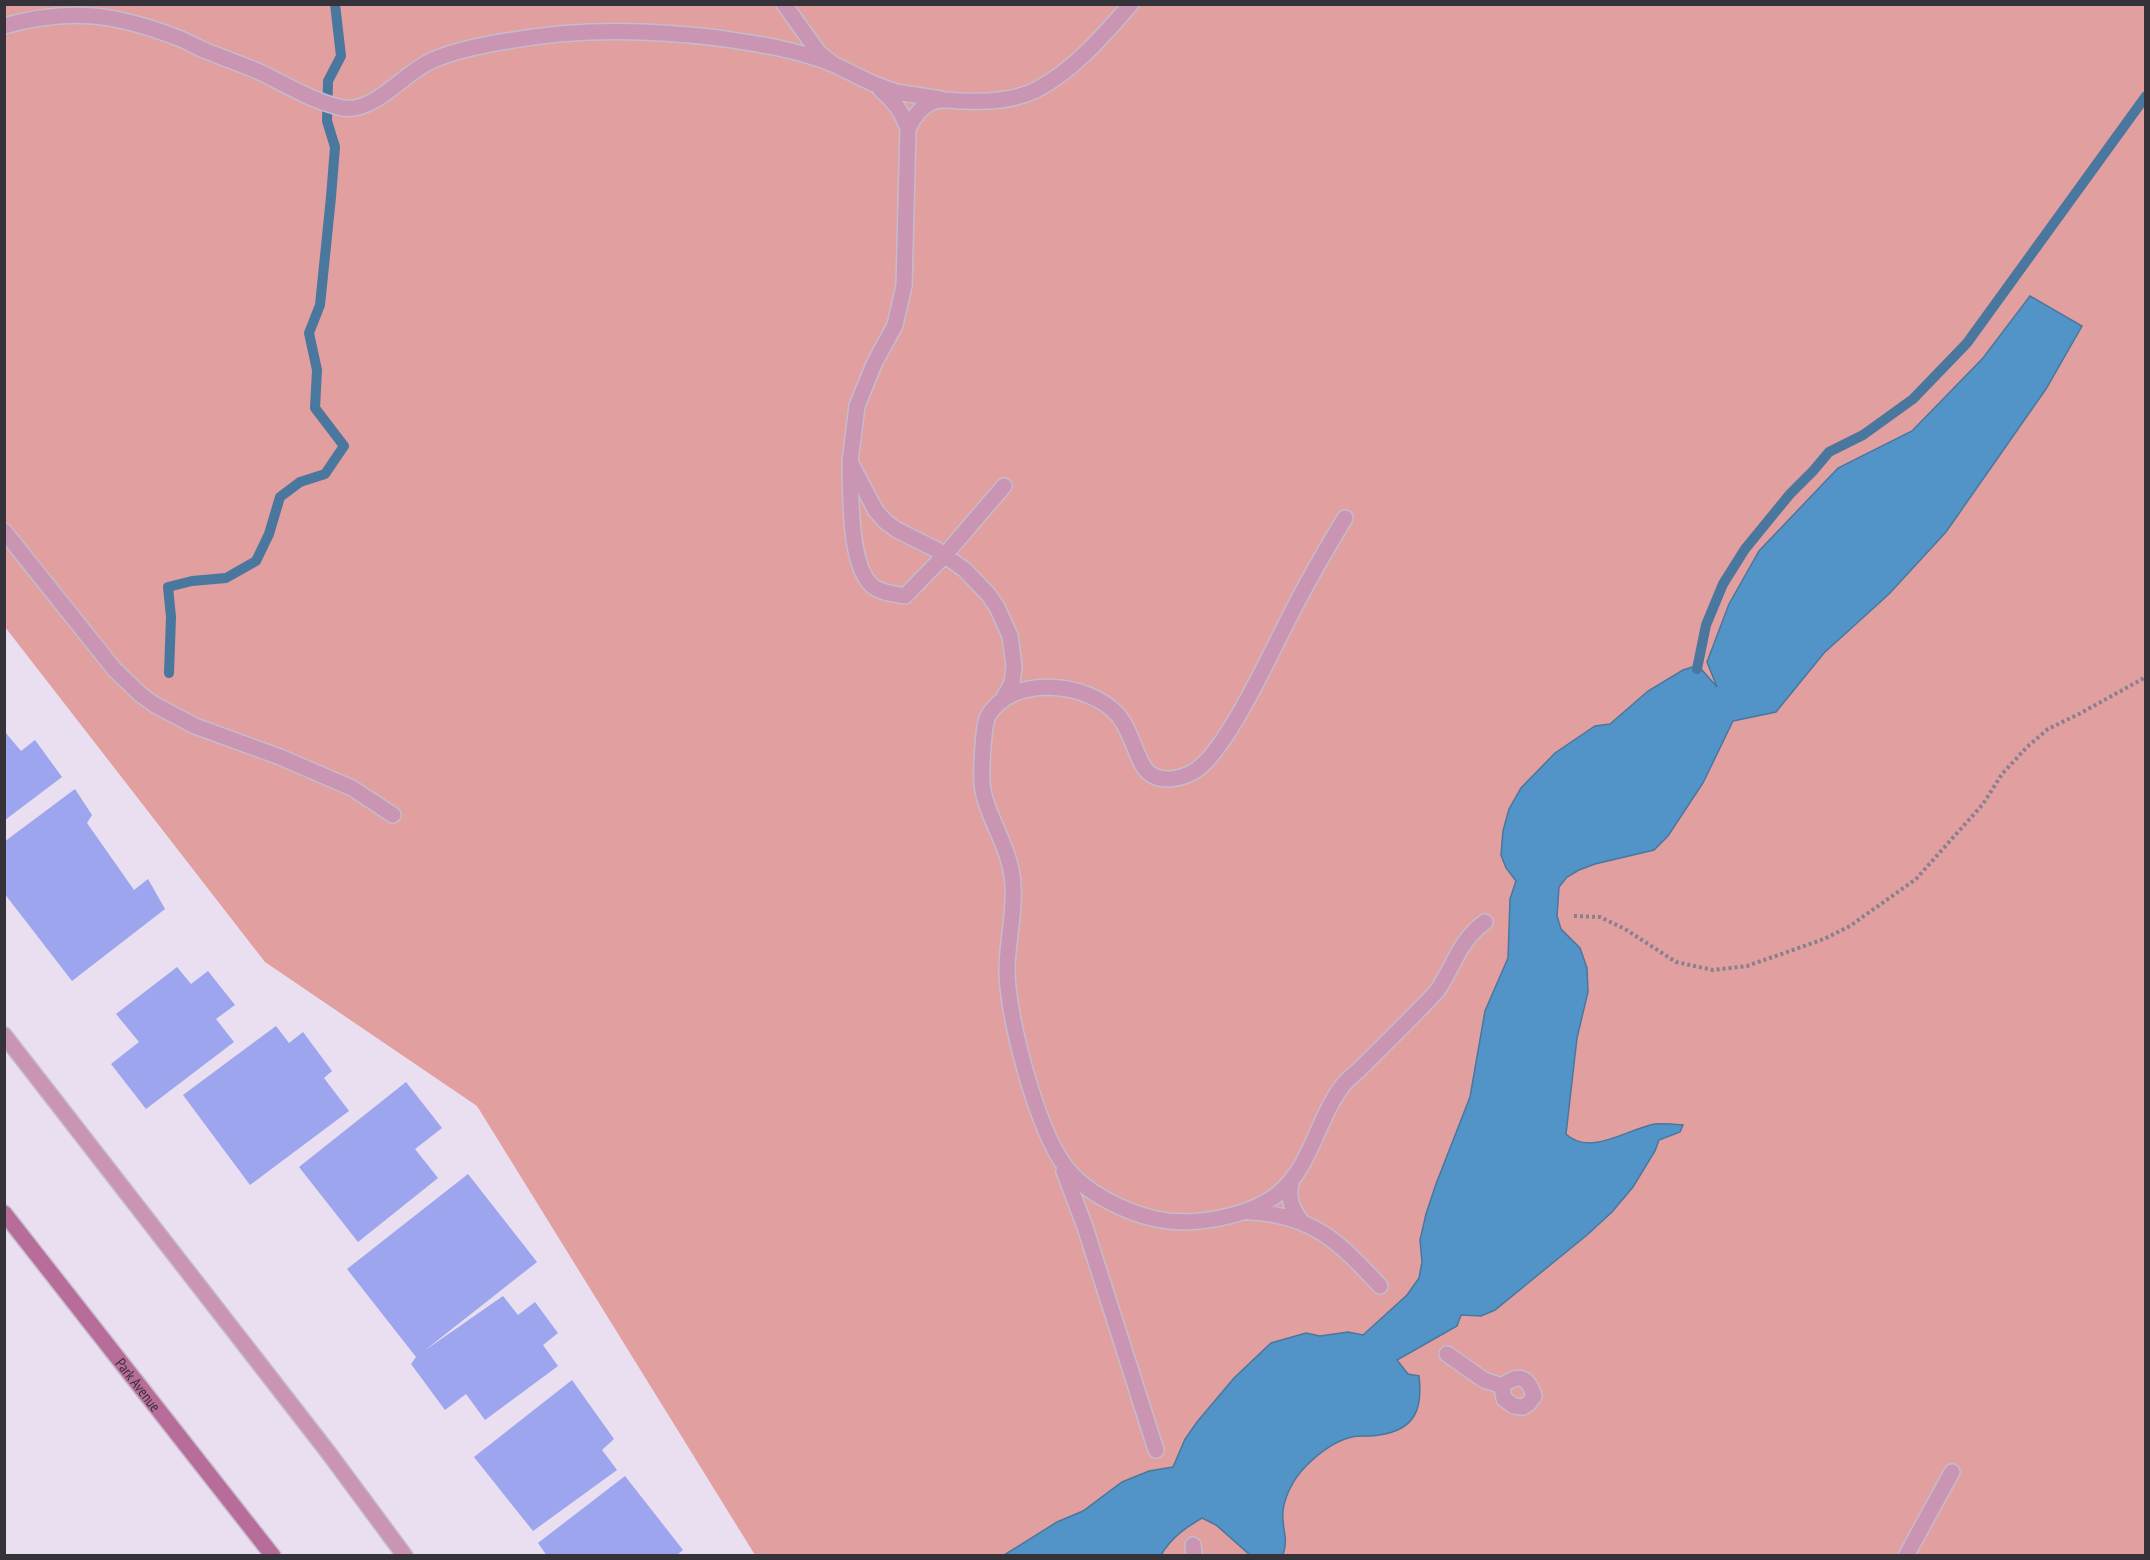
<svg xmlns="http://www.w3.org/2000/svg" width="2150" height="1560" font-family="'PT Sans Narrow',sans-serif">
<rect width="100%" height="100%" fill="#e9dff0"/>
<path fill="#e29fa0" d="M 5,5 L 2145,5 L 2145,1555 L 755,1555 L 477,1106 L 265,962 L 5,627 Z"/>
<path fill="#5294c8" stroke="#4a779d" stroke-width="1.5" d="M 2030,296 L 2082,326 L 2046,389 L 1946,532 L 1889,594 L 1824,653 L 1776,712 L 1733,721 L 1703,783 L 1668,836 L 1654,850 L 1595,864 L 1579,870 L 1567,877 L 1559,887 L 1557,916 L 1561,929 L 1580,948 L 1587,968 L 1588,992 L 1577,1038 L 1566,1134 C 1590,1157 1627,1129 1655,1124 C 1664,1123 1673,1124 1683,1125 L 1680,1132 L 1659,1140 L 1655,1151 L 1633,1187 L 1612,1212 L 1587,1235 L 1495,1310 L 1481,1316 L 1461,1315 L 1457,1326 L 1397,1360 L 1408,1374 L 1419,1376 C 1423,1409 1415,1430 1379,1435 C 1370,1437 1361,1435 1352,1437 C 1334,1441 1319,1453 1306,1466 C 1293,1479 1281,1501 1283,1520 C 1284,1536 1288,1538 1283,1555 L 1250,1555 L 1216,1525 L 1202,1518 C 1185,1528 1171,1538 1161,1555 L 1004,1555 L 1057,1522 L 1083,1511 L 1122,1482 L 1149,1471 L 1173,1467 L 1185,1439 L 1197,1422 L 1234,1378 L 1271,1343 L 1306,1333 L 1320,1336 L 1348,1332 L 1363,1335 L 1407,1295 L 1419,1278 L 1422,1262 L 1420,1240 L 1426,1214 L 1436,1184 L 1470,1097 L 1485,1011 L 1508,958 L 1510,899 L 1516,881 L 1506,868 L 1501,855 L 1503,831 L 1509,809 L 1521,788 L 1555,753 L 1595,726 L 1610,724 L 1648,691 L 1683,670 L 1692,667 L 1702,670 L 1717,687 L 1707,662 L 1729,604 L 1759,551 L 1838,468 L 1912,431 L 1983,358 Z"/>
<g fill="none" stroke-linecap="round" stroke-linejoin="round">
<path stroke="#4a779d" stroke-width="10" d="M 1697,669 L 1706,625 L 1723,584 L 1745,549 L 1790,494 L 1813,471 L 1829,452 L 1863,435 L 1913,399 L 1967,343 L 2146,96
M 169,673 L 171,617 L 168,587 L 192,581 L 226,578 L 256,561 L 269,534 L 280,497 L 300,482 L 325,474 L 344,446 L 315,408 L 317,370 L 309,333 L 320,305 L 331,197 L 335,147 L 327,121 L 328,81 L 341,56 L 335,4"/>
</g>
<path fill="#9ca5ed" d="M 5,732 L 21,751 L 35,740 L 62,777 L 5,820 Z
M 75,789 L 92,815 L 87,823 L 134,890 L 148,879 L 165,909 L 72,981 L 4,893 L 4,842 Z
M 177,967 L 191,984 L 208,971 L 235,1005 L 216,1019 L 234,1042 L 146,1109 L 111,1064 L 139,1042 L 116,1014 Z
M 276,1026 L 289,1043 L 303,1032 L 332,1071 L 324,1078 L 349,1111 L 250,1185 L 183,1095 Z
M 406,1082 L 442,1128 L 415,1149 L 438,1178 L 358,1242 L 299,1167 Z
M 468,1174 L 537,1262 L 424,1351 L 503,1296 L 518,1315 L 535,1302 L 558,1333 L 543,1345 L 558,1366 L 485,1420 L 466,1394 L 445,1410 L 411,1364 L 416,1357 L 347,1269 Z
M 572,1380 L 614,1439 L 602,1450 L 617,1470 L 533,1531 L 474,1457 Z
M 625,1476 L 683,1550 L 676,1556 L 547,1556 L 538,1543 Z"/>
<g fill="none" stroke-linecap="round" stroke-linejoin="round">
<defs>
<path id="lane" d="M 784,4 L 819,53 L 833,64 L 874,84 L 896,92 L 941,99
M 4,26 C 71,7 117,14 181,39 C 192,44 202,50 214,54 C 231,61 247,66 264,74 C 288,86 317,103 343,108 C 375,113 404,72 433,60 C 456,50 482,45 507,41 C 578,28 647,29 718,38 C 758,44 795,49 833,64
M 881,90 C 895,102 902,112 908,129
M 850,467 C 851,496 849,570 874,587 C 882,593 895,594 905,596 L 944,556 L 1004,486
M 1345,518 C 1325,551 1306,584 1289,618 C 1270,654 1225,755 1193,772 C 1180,779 1162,783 1149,773 C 1137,764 1132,730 1117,714 C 1088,682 1012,674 988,716 C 984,725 984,737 983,746 C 982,763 980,783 985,799 C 994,829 1012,854 1013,886 C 1015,914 1007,942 1007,970 C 1007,1016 1037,1129 1065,1166 C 1084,1192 1124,1212 1156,1219 C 1192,1227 1250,1217 1279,1193 C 1311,1166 1317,1121 1340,1089 C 1346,1080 1355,1074 1362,1067 C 1387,1042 1413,1017 1437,991 C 1453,968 1460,939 1485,922
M 4,531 L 115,670 L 140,694 L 155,705 L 195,726 L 280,757 L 352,788 L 393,815
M 1002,701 L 1012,683 L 1014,666 L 1010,636 L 997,607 L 988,594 L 965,570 L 937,550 L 897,530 L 886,522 L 876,511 L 850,462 L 857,406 L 874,364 L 895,325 L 904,286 L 908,129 C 913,118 920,107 932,102 C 942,98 953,101 964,101 C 988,102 1013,101 1036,90 C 1074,70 1103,36 1131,4
M 4,1035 L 328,1452 L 405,1556
M 1064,1171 L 1085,1227 L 1156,1450
M 1291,1182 C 1288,1198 1291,1208 1301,1221
M 1250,1212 C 1312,1214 1340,1243 1380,1286
M 1447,1354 L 1484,1380 L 1502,1386 C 1518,1373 1528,1376 1534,1396 L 1529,1403 L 1523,1407 L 1514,1406 L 1504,1399 L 1502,1386
M 1193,1545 L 1194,1556
M 1906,1556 L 1952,1472"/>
<g id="secondary">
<path id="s1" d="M 4,1213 L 273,1556"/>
</g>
</defs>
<use href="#lane" stroke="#c5bccb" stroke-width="18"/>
<use href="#secondary" stroke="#c5bccb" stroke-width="18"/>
<path stroke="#88818d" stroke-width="4" stroke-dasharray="3 3" stroke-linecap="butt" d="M 1574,916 L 1600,917 L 1625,929 L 1676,962 L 1713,970 L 1747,966 L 1824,939 L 1850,926 L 1916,879 L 1983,804 L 2002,774 L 2027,747 L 2048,729 L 2079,714 L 2146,677"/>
<use href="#lane" stroke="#c995b2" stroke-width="15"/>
<use href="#secondary" stroke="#b86c99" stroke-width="15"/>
</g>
<g text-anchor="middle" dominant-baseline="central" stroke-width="5" stroke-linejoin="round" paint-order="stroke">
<g font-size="15" fill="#363239" stroke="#fff">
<text stroke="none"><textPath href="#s1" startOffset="218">Park Avenue</textPath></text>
</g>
</g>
<rect width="2150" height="1560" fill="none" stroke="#363239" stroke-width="12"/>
</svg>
